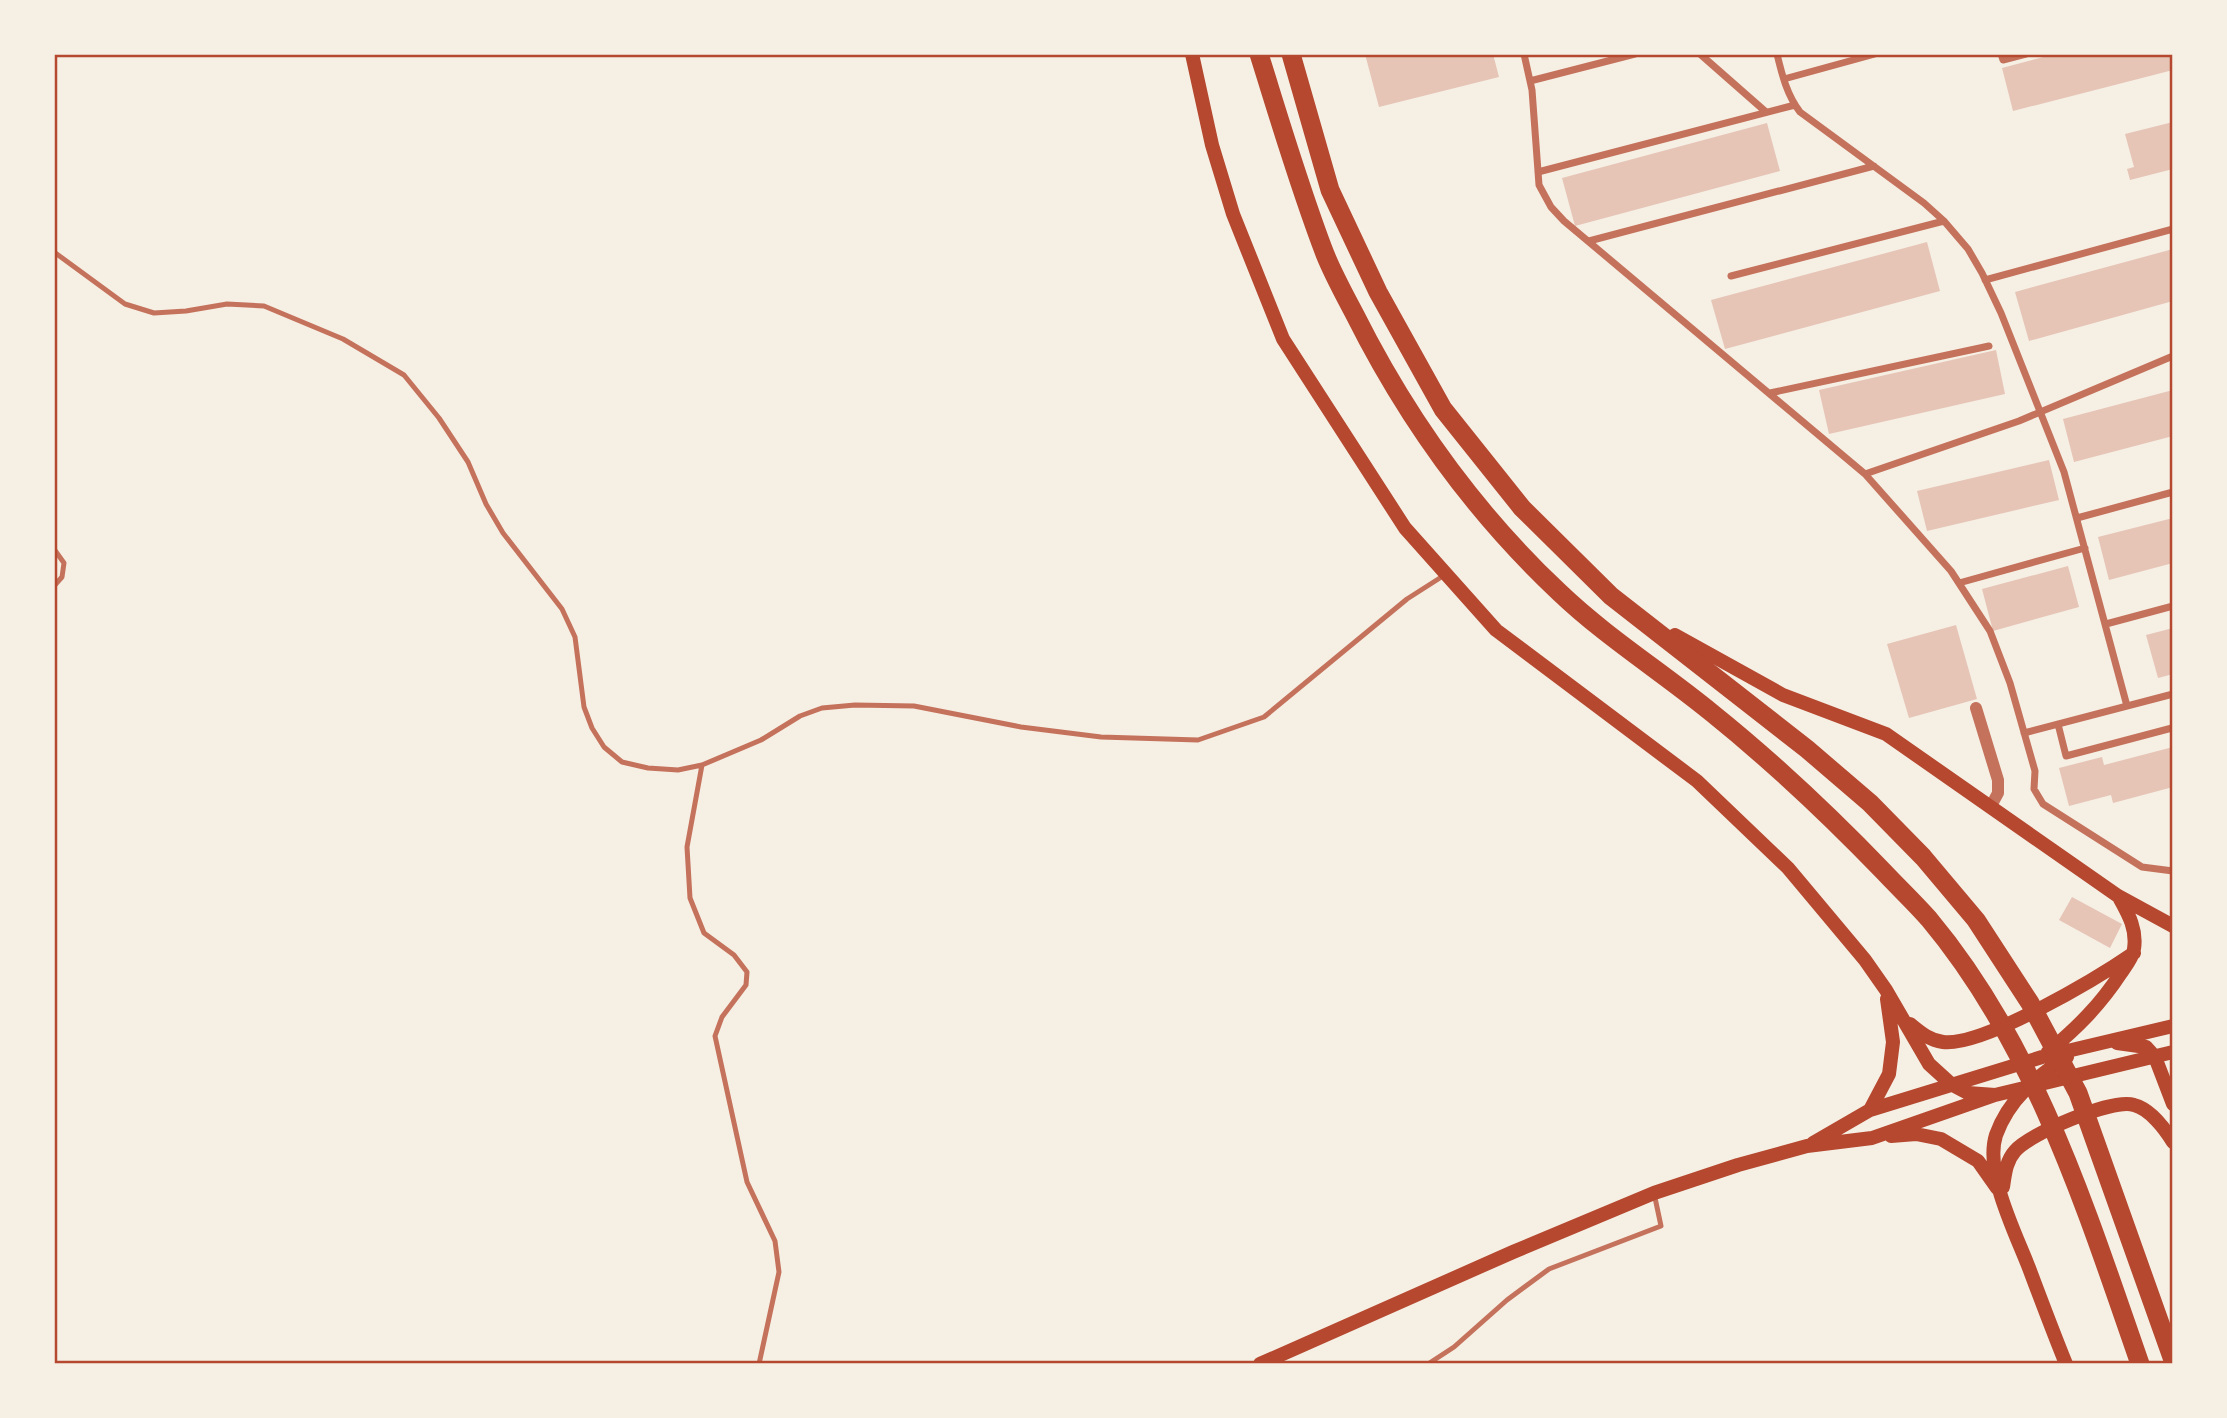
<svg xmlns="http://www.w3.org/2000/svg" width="2227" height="1418" font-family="'DejaVu Sans',sans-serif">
<rect width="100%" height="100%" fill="#f6efe4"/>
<path fill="#e6c5b7" d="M 1365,54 L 1493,54 L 1499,77 L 1379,107 Z
M 2055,54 L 2173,54 L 2173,70 L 2013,111 L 2002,68 Z
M 2173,122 L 2173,169 L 2130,180 L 2127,169 L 2134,167 L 2125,134 Z
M 1767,123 L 1780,171 L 1575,226 L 1562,178 Z
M 1927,242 L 1940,291 L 1725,349 L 1711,300 Z
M 2173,249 L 2173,301 L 2029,341 L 2015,292 Z
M 1996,350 L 2005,394 L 1829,434 L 1819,390 Z
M 2173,390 L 2173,436 L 2074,462 L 2063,419 Z
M 2049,460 L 2059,500 L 1927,531 L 1917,491 Z
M 2173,518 L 2173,563 L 2109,580 L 2098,537 Z
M 2068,566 L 2079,607 L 1993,631 L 1982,589 Z
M 1956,625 L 1977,699 L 1909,718 L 1887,644 Z
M 2173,628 L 2173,674 L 2158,678 L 2146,635 Z
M 2173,747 L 2173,787 L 2113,803 L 2111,795 L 2069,806 L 2059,768 L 2102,757 L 2104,765 Z
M 2072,897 L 2122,924 L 2110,948 L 2059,920 Z"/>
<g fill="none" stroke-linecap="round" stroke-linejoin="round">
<path stroke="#c5725c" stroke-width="5" d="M 54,252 L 125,304 L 154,313 L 186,311 L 227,304 L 264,306 L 343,339 L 404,375 L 439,418 L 468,462 L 486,504 L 503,533 L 562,609 L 575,637 L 584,707 L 592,728 L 604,747 L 622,762 L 648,768 L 678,770 L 702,765 L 761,740 L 800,716 L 822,708 L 855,705 L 914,706 L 1021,727 L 1101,737 L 1198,740 L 1264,717 L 1407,599 L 1443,576
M 54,549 L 64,563 L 62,577 L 54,586
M 702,765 L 687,847 L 690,898 L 704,933 L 734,955 L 747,972 L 746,985 L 722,1017 L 715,1036 L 747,1182 L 775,1241 L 779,1272 L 759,1364
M 1428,1364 L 1454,1347 L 1507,1300 L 1549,1269 L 1661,1226 L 1654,1193"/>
<path stroke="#c5725c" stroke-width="7" d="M 1524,54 L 1532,90 L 1539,185 L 1551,207 L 1564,221 L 1865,474
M 1700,54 L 1766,112
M 1777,54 C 1782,75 1787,95 1800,112 L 1924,203 L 1944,221 L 1968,249 L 1982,273 L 2001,313 L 2064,472 L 2127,706
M 2001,54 L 2003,60 L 2026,54
M 1784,79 L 1875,54
M 1530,81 L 1635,54
M 1538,172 L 1795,105
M 1589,241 L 1874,166
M 1731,276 L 1944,221
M 1985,280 L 2173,229
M 2173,356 L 2019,421 L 1865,474 L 1951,571 L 1990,631 L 2010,683 L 2035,771 L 2034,789 L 2043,804 L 2142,867 L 2173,871
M 1770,393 L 1989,346
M 2077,518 L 2173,492
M 1959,583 L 2085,548
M 2106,624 L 2173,606
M 2058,724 L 2066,756 L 2172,728
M 2024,733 L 2173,694"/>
<path stroke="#c5725c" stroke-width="12" d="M 1976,708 L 1998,780 L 1998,793 L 1991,806"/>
<path stroke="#b5482f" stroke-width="14" d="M 1192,54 L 1212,145 L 1233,214 L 1283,339 L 1405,528 L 1496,630 L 1697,781 L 1788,868 L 1865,960 L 1886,990 L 1929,1064 L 1951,1084 L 1968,1093 L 1995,1095
M 1675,635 L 1783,695 L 1886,734 L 2118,896 L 2173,926
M 1910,1024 C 1921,1033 1929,1040 1943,1042 C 1983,1047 2099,977 2134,953
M 2117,1043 L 2146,1047 L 2155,1057 L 2173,1104
M 2048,1052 C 2078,1027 2100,1005 2121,973 C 2126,966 2133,957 2134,949 C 2137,930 2129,915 2120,899
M 1870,1110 L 1889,1074 L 1893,1042 L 1887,999
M 1891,1136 L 1916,1134 L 1941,1139 L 1978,1161 L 1997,1188
M 1813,1143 L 1870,1110 L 2042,1057 L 2173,1026
M 2003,1187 C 2005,1174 2006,1161 2015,1151 C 2029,1134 2112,1098 2134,1105 C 2150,1109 2165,1129 2173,1142
M 1260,1364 L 1513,1252 L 1654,1193 L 1738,1165 L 1807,1146 L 1872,1138 L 1995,1095 L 2173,1052
M 2066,1364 C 2053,1332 2041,1300 2029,1268 C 2016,1234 1984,1172 1996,1135 C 2009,1099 2036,1077 2067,1057"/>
<path stroke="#b5482f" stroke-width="19" d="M 1259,54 C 1280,121 1300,189 1325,254 C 1333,274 1344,294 1354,313 C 1406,417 1474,512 1559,592 C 1606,637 1662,672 1712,713 C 1773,762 1830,816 1884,872 C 1899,888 1915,903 1929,919 C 2036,1047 2086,1209 2140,1364
M 1291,54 L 1330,190 L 1378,292 L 1443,409 L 1522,508 L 1611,596 L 1807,749 L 1870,803 L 1923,857 L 1976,920 L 2030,1003 L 2078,1093 L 2173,1360"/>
</g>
<rect width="2227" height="1418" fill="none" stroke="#f6efe4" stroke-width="112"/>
<rect x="56" y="56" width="2115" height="1306" fill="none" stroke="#b5482f" stroke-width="2.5"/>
</svg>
